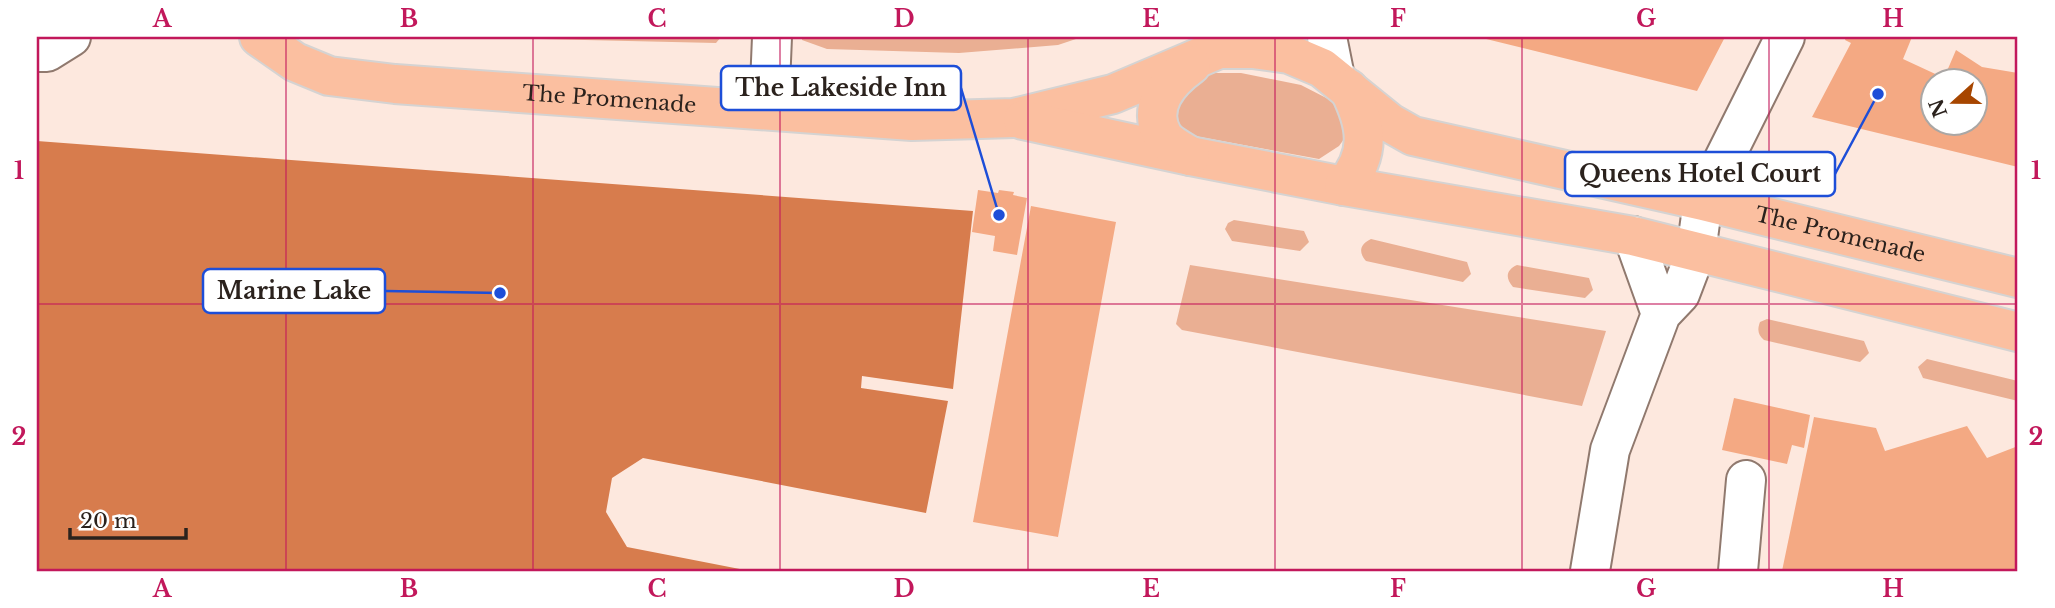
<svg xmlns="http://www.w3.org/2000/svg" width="2055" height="608" font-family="'Libre Baskerville',serif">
<rect width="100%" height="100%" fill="#fde8de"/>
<path fill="#eaaf93" d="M 460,37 L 721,37 L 716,43 Z
M 802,37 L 1082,37 L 1058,45 L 959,53 L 827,49 L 802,40 Z
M 1213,73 L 1241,73 L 1301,85 L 1338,104 L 1347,135 L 1339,146 L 1319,159 L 1184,134 L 1174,121 L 1176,91 L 1187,82 Z
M 1234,220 L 1304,231 L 1309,242 L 1300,251 L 1232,241 L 1225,229 L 1228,223 Z
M 1371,239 L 1467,262 L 1471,274 L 1463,282 L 1366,261 C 1358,252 1360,244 1371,239 Z
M 1190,265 L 1606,331 L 1582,406 L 1182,330 L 1176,324 Z
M 1517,265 L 1589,278 L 1593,290 L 1585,298 L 1513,287 C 1505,278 1506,270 1517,265 Z
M 1767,319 L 1864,341 L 1869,353 L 1860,362 L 1764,340 C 1758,335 1757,330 1760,322 Z
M 1927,359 L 2018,381 L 2018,401 L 1923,378 L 1918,367 Z"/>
<path fill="#d77c4d" d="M 37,141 L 973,211 L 953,389 L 862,376 L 861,388 L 948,401 L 926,513 L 643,458 L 612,478 L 606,512 L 627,547 L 750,571 L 37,571 Z"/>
<path fill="#f4a983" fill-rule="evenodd" d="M 1478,37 L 1725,37 L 1697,91 Z
M 1846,37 L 1912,37 L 1903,59 L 1944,78 L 1956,50 L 1982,67 L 2018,73 L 2018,167 L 1812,117 L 1851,43 L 1845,40 ZM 1932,80 L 1974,80 L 1974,122 L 1932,122 Z
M 978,190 L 998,193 L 999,190 L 1014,192 L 1013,195 L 1027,198 L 1017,255 L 993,251 L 995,236 L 972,232 Z
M 1031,206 L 1116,222 L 1058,537 L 973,522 Z
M 1734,398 L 1810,415 L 1804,448 L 1792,445 L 1787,464 L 1722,450 Z
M 1814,417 L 1876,428 L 1885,451 L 1967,426 L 1987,458 L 2018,446 L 2018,571 L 1782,571 Z"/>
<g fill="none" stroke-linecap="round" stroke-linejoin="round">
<defs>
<path id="minor" d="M 1327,37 L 1335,77
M 37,52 L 47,52 L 71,37
M 769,109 L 772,37
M 1633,236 L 1661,314
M 1590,571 L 1610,450 L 1661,314 L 1680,294 L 1696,252 L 1703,201 L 1785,37
M 1738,571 L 1746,480"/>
<g id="major">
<path id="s1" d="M 259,37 L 295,62 L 329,76 L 395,84 L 912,121 L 1014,118 L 1113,94 L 1219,49 L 1253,49 L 1289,54 L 1322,68 L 1390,123 L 1413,136 L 1703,201 L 2018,278"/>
<path d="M 1023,120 L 1190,156 L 1344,186 L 1633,236 L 2018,332"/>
<path d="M 1190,156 C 1182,151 1168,144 1163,136 C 1146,107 1169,81 1191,65"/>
<path d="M 1344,186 C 1372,154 1367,125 1349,89"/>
</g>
</defs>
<use href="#minor" stroke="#90796e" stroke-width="42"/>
<use href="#major" stroke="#d5d3d2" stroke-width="42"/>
<use href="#minor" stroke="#fff" stroke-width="38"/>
<use href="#major" stroke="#fbbfa0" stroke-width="38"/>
</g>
<path fill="none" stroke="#c2185b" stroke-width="2" stroke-opacity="0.55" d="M 286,37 L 286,571M 533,37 L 533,571M 780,37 L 780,571M 1028,37 L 1028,571M 1275,37 L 1275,571M 1522,37 L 1522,571M 1769,37 L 1769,571M 37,304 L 2018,304"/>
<g text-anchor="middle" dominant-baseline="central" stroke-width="5" stroke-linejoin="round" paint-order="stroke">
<g font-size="21" fill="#2b221d" stroke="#fff">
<text stroke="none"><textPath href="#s1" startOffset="362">The Promenade</textPath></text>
<text stroke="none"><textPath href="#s1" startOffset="1643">The Promenade</textPath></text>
</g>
</g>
<path fill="none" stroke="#1d4ed8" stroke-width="2.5" d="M999 215L961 88M1878 94L1835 174M500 293L385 291"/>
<g fill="#1d4ed8" stroke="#fff" stroke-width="2.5">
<circle cx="999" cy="215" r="7"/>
<circle cx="1878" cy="94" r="7"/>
<circle cx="500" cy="293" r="7"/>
</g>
<g fill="#fff" stroke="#1d4ed8" stroke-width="2.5">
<rect x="721" y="66" width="240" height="44" rx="7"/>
<rect x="1565" y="152" width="270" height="44" rx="7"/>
<rect x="203" y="269" width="182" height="44" rx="7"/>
</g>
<g font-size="23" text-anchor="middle" font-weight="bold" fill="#2b221d">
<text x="841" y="96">The Lakeside Inn</text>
<text x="1700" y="182">Queens Hotel Court</text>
<text x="294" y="299">Marine Lake</text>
</g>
<rect width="2055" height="608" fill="none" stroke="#ffffff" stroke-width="77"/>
<g transform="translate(1954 102) rotate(249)"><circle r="33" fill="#ffffff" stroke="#aaa7a5" stroke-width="2"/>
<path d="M0-5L12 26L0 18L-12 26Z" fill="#a74600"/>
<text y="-10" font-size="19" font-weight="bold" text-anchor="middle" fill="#2b221d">N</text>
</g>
<path d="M70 528v10h116v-10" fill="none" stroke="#2b221d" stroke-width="3.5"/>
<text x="80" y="528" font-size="21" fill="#2b221d" stroke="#ffffff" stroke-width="5" paint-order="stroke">20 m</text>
<rect x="38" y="38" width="1978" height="532" fill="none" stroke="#c2185b" stroke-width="2.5"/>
<g font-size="23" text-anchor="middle" font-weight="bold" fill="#c2185b">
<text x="162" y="27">A</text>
<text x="409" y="27">B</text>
<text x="657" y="27">C</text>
<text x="904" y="27">D</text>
<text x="1151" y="27">E</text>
<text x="1398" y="27">F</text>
<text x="1646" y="27">G</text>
<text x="1893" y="27">H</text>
<text x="19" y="179">1</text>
<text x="2036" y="179">1</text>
<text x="19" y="445">2</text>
<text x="2036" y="445">2</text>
<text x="162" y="597">A</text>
<text x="409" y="597">B</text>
<text x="657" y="597">C</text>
<text x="904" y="597">D</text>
<text x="1151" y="597">E</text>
<text x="1398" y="597">F</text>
<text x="1646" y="597">G</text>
<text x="1893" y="597">H</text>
</g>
</svg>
